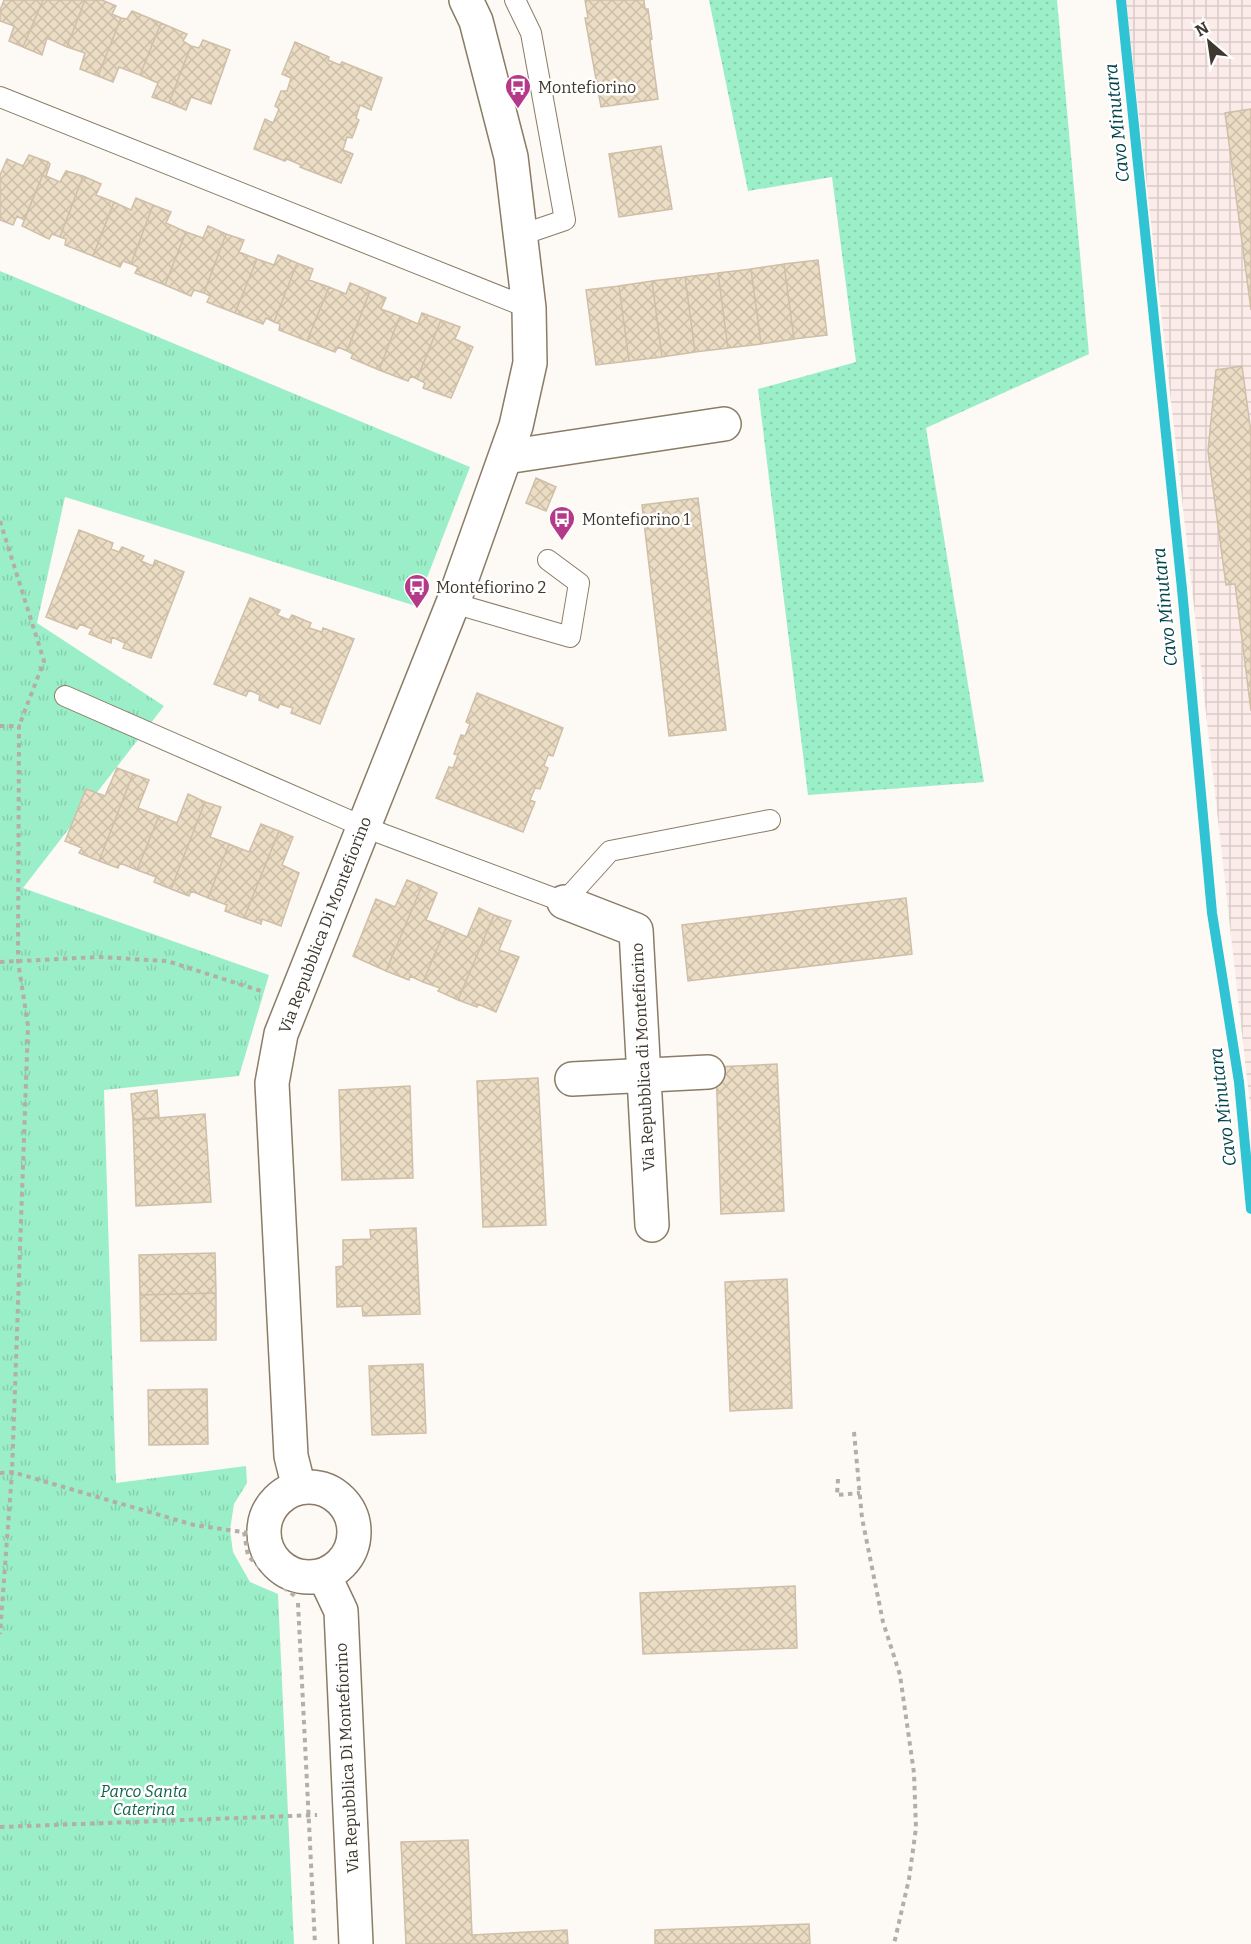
<svg xmlns="http://www.w3.org/2000/svg" width="1251" height="1944" font-family="Bitter,serif">
<defs>
<pattern id="industrial-grid" width="8" height="8" patternUnits="userSpaceOnUse" patternTransform="scale(1.5)"><rect width="8" height="8" fill="#fcece9"/><path d="M0 4h8M4 0v8" fill="none" stroke="#d9cbc8"/></pattern>
<pattern id="grass-dots" width="8" height="8" patternUnits="userSpaceOnUse" patternTransform="scale(1.5)"><rect width="8" height="8" fill="#9befc8"/><path d="M2 2h.1M6 6h.1" fill="none" stroke="#87ceac" stroke-width="1.8" stroke-linecap="round"/></pattern>
<pattern id="park-tufts" width="24" height="20" patternUnits="userSpaceOnUse" patternTransform="scale(1.5)"><rect width="24" height="20" fill="#9befc8"/><path d="M3 7l-1-3M5 7V3M7 7l1-3M15 17l-1-3M17 17v-4M19 17l1-3" fill="none" stroke="#87ceac"/></pattern>
<pattern id="building-cross-hatch" width="8" height="8" patternUnits="userSpaceOnUse" patternTransform="scale(1.5)"><rect width="8" height="8" fill="#ebdcc4"/><path d="M0 0l8 8M0 8l8-8" fill="none" stroke="#cbbea9"/></pattern>
</defs>
<rect width="100%" height="100%" fill="#fdfaf5"/>
<path fill="url(#industrial-grid)" d="M 1126,0 L 1251,0 L 1251,1114 Z"/>
<path fill="url(#grass-dots)" d="M 709,0 L 1057,0 L 1089,354 L 926,428 L 984,782 L 808,795 L 758,389 L 856,362 L 832,177 L 748,191 Z"/>
<path fill="url(#park-tufts)" d="M 0,271 L 470,467 L 416,606 L 65,497 L 37,623 L 164,706 L 23,888 L 269,975 L 239,1076 L 104,1090 L 116,1483 L 246,1466 L 247,1483 L 234,1504 L 230,1530 L 233,1552 L 250,1582 L 278,1594 L 294,1944 L 0,1944 Z"/>
<g fill="none" stroke-linecap="round" stroke-linejoin="round">
<path stroke="#30c3d4" stroke-width="10" d="M 1121,0 L 1182,589 L 1212,913 L 1239,1082 L 1251,1209"/>
</g>
<path fill="url(#building-cross-hatch)" stroke="#cfbfa8" stroke-width="1.5" d="M 4,0 L 43,0 L 23,47 L 9,41 L 14,26 L 0,21 L 0,10 Z
M 43,0 L 85,0 L 67,47 L 47,38 L 42,55 L 23,47 Z
M 85,0 L 102,0 L 116,6 L 112,14 L 121,18 L 98,76 L 80,69 L 85,53 L 67,47 Z
M 585,0 L 644,0 L 645,9 L 648,9 L 652,39 L 650,40 L 658,99 L 601,107 L 585,18 L 588,18 Z
M 132,11 L 161,23 L 140,75 L 119,67 L 113,82 L 98,76 L 121,18 L 127,19 Z
M 161,23 L 187,34 L 183,41 L 191,46 L 169,103 L 152,97 L 158,83 L 140,75 Z
M 203,40 L 230,50 L 211,104 L 191,97 L 186,110 L 169,103 L 191,46 L 199,48 Z
M 295,42 L 329,57 L 328,60 L 340,65 L 342,62 L 382,78 L 371,110 L 360,105 L 356,118 L 359,120 L 352,138 L 347,137 L 343,150 L 353,154 L 341,183 L 300,167 L 301,165 L 287,159 L 285,161 L 254,149 L 265,119 L 273,123 L 279,109 L 275,106 L 281,91 L 287,91 L 291,78 L 282,74 Z
M 1251,109 L 1251,310 L 1225,113 Z
M 661,146 L 672,209 L 619,217 L 609,154 Z
M 29,155 L 48,162 L 24,220 L 17,216 L 13,225 L 0,220 L 0,175 L 7,159 L 23,166 Z
M 48,162 L 50,164 L 46,176 L 60,182 L 66,171 L 83,176 L 60,237 L 52,234 L 49,239 L 22,226 Z
M 83,176 L 101,184 L 96,195 L 114,202 L 93,256 L 65,245 L 66,239 L 60,237 Z
M 136,198 L 153,205 L 131,264 L 123,261 L 120,267 L 93,256 L 114,202 L 131,210 Z
M 153,205 L 171,212 L 166,223 L 186,232 L 165,285 L 135,273 L 138,267 L 131,264 Z
M 208,226 L 226,234 L 204,293 L 194,290 L 191,296 L 165,285 L 186,232 L 203,238 Z
M 226,234 L 244,240 L 239,252 L 257,259 L 235,313 L 207,302 L 210,296 L 204,293 Z
M 278,255 L 297,263 L 274,322 L 266,318 L 263,324 L 235,313 L 257,259 L 274,265 Z
M 818,260 L 827,335 L 794,339 L 784,264 Z
M 297,263 L 313,269 L 309,280 L 329,287 L 307,341 L 279,330 L 280,324 L 274,322 Z
M 784,264 L 794,339 L 761,344 L 751,269 Z
M 751,269 L 761,344 L 728,348 L 718,273 Z
M 718,273 L 728,348 L 695,352 L 685,277 Z
M 685,277 L 695,352 L 662,357 L 652,281 Z
M 652,281 L 662,357 L 629,361 L 619,286 Z
M 350,283 L 370,291 L 347,351 L 338,347 L 335,352 L 307,341 L 329,287 L 346,294 Z
M 619,286 L 629,361 L 596,365 L 586,290 Z
M 370,291 L 386,298 L 381,309 L 400,316 L 379,370 L 351,358 L 353,354 L 347,351 Z
M 422,313 L 441,320 L 417,379 L 411,376 L 408,381 L 379,370 L 400,316 L 418,324 Z
M 441,320 L 460,327 L 455,339 L 473,347 L 451,398 L 423,388 L 425,383 L 417,379 Z
M 1242,366 L 1251,433 L 1251,711 L 1235,584 L 1226,585 L 1208,451 L 1216,370 Z
M 536,478 L 556,487 L 546,511 L 526,503 Z
M 698,498 L 726,730 L 669,736 L 642,505 Z
M 79,530 L 113,543 L 111,549 L 119,552 L 122,547 L 144,556 L 141,561 L 153,566 L 155,560 L 184,572 L 151,658 L 123,648 L 125,643 L 112,637 L 111,643 L 89,634 L 92,629 L 80,624 L 77,629 L 46,617 Z
M 250,598 L 280,610 L 277,615 L 289,620 L 292,615 L 311,623 L 309,628 L 322,632 L 323,628 L 354,639 L 320,724 L 291,713 L 293,708 L 280,704 L 278,708 L 259,700 L 260,695 L 249,690 L 246,696 L 214,684 Z
M 477,693 L 563,728 L 553,756 L 548,755 L 544,766 L 548,768 L 540,789 L 535,788 L 530,800 L 535,802 L 523,832 L 436,798 L 449,767 L 453,768 L 458,755 L 454,754 L 461,735 L 465,736 L 470,724 L 466,722 Z
M 117,768 L 133,774 L 99,861 L 79,853 L 82,848 L 65,841 L 86,789 L 105,796 Z
M 133,774 L 149,780 L 138,808 L 159,816 L 137,870 L 120,863 L 118,868 L 99,861 Z
M 188,794 L 205,802 L 171,889 L 154,882 L 156,877 L 137,870 L 159,816 L 177,823 Z
M 205,802 L 221,807 L 210,837 L 229,844 L 208,898 L 191,891 L 189,896 L 171,889 Z
M 261,824 L 279,831 L 244,918 L 225,911 L 227,905 L 208,898 L 229,844 L 249,852 Z
M 279,831 L 293,837 L 282,865 L 299,873 L 281,926 L 262,919 L 261,924 L 244,918 Z
M 407,880 L 422,886 L 386,971 L 353,956 L 376,899 L 395,907 Z
M 422,886 L 437,893 L 426,920 L 446,928 L 423,982 L 410,976 L 409,980 L 386,971 Z
M 906,898 L 912,954 L 688,981 L 682,925 Z
M 479,908 L 494,915 L 458,1000 L 438,991 L 440,988 L 423,982 L 446,928 L 467,937 Z
M 494,915 L 511,921 L 499,950 L 519,957 L 496,1012 L 478,1004 L 477,1007 L 458,1000 Z
M 777,1064 L 784,1211 L 721,1214 L 716,1067 Z
M 538,1078 L 546,1225 L 483,1227 L 477,1081 Z
M 410,1086 L 413,1178 L 342,1180 L 339,1090 Z
M 157,1090 L 159,1117 L 133,1120 L 131,1094 Z
M 205,1114 L 211,1202 L 136,1206 L 133,1120 Z
M 416,1228 L 420,1314 L 363,1316 L 362,1306 L 337,1307 L 336,1267 L 343,1266 L 343,1240 L 371,1239 L 370,1230 Z
M 215,1253 L 216,1293 L 140,1295 L 139,1255 Z
M 787,1279 L 792,1408 L 730,1411 L 725,1282 Z
M 216,1293 L 216,1340 L 141,1341 L 140,1295 Z
M 423,1364 L 426,1433 L 372,1435 L 369,1366 Z
M 207,1389 L 208,1444 L 149,1445 L 148,1390 Z
M 795,1586 L 797,1648 L 643,1654 L 640,1593 Z
M 468,1840 L 472,1935 L 567,1930 L 568,1944 L 406,1944 L 401,1842 Z
M 809,1924 L 810,1944 L 655,1944 L 655,1930 Z"/>
<g fill="none" stroke-linecap="round" stroke-linejoin="round">
<defs>
<path id="lane" d="M 515,0 L 531,33 L 565,220 L 521,235
M 0,97 L 529,308
M 453,603 L 570,637 L 579,583 L 548,560
M 65,696 L 364,827 L 564,902 L 610,851 L 770,820"/>
<path id="street" d="M 506,457 L 724,424
M 564,902 L 636,930 L 652,1225
M 572,1079 L 708,1072
M264 1532a45 45 0 1 1 90 0a45 45 0 1 1-90 0Z
M 299,1488 L 291,1456 L 272,1083 L 281,1034 L 453,603 L 516,426 L 530,363 L 529,308 L 511,157 L 476,21 L 466,0
M 324,1575 L 341,1611 L 356,1944"/>
</defs>
<use href="#lane" stroke="#8a7c66" stroke-width="22"/>
<use href="#street" stroke="#8a7c66" stroke-width="36"/>
<path stroke="#b3aea8" stroke-width="4" stroke-dasharray="4.5 4.5" stroke-linecap="butt" d="M 0,521 L 44,661 L 19,726
M 0,726 L 19,726 L 18,961 L 28,1026 L 12,1472 L 0,1634
M 0,962 L 98,957 L 167,961 L 261,991
M 854,1432 L 862,1518 L 883,1622 L 900,1675 L 914,1773 L 916,1828 L 909,1879 L 894,1944
M 0,1473 L 12,1472 L 194,1525 L 263,1535
M 838,1479 L 837,1495 L 860,1493
M 244,1532 L 248,1556 L 267,1574 L 296,1597
M 298,1603 L 315,1944
M 0,1827 L 317,1815"/>
<use href="#lane" stroke="#fff" stroke-width="20"/>
<use href="#street" stroke="#fff" stroke-width="33"/>
</g>
<defs>
<symbol id="bus-pin" viewBox="-11 -11 22 30"><path d="M0 17L-7.5 6A9.5 9.5 0 1 1 7.5 6Z" fill="#b53989" stroke="#fff"/><path d="M-5-6H5V4H4V6H2V4H-2V6H-4V4H-5ZM-3.5-4V0h7V-4ZM-3.5 1.2v1.5H-2V1.2ZM2 1.2v1.5H3.5V1.2Z" fill="#fff"/></symbol>
</defs>
<g fill-rule="evenodd">
<use href="#bus-pin" x="503" y="72" width="30" height="40"/>
<use href="#bus-pin" x="547" y="504" width="30" height="40"/>
<use href="#bus-pin" x="402" y="572" width="30" height="40"/>
</g>
<g text-anchor="middle" dominant-baseline="central" stroke-width="5" stroke-linejoin="round" paint-order="stroke">
<g font-size="16" fill="#3e382e" stroke="#fff" text-anchor="start">
<text x="538" y="87">Montefiorino</text>
<text x="582" y="519">Montefiorino 1</text>
<text x="436" y="587">Montefiorino 2</text>
</g>
<g font-size="16" fill="#3e382e" stroke="#fff">
<text transform="translate(325 925) rotate(-69)">Via Repubblica Di Montefiorino</text>
<text transform="translate(643 1057) rotate(-93)">Via Repubblica di Montefiorino</text>
<text transform="translate(347 1758) rotate(-93)">Via Repubblica Di Montefiorino</text>
</g>
<g font-size="16" font-style="italic" fill="#106346" stroke="#fff">
<text x="144" y="1791">Parco Santa<tspan x="144" dy="18">Caterina</tspan></text>
</g>
<g font-size="18" font-style="italic" fill="#03444c" stroke="#fff">
<text transform="translate(1117 123) rotate(-96)">Cavo Minutara</text>
<text transform="translate(1165 607) rotate(-96)">Cavo Minutara</text>
<text transform="translate(1223 1107) rotate(-97)">Cavo Minutara</text>
</g>
</g>
<g transform="translate(1209 42) rotate(331)" stroke="#ffffff" stroke-width="4.5" paint-order="stroke">
<path d="M0-4.5L10 22L0 15L-10 22Z" fill="#3e382e"/>
<text y="-9" font-size="16" font-weight="bold" text-anchor="middle" fill="#3e382e">N</text>
</g>
</svg>
